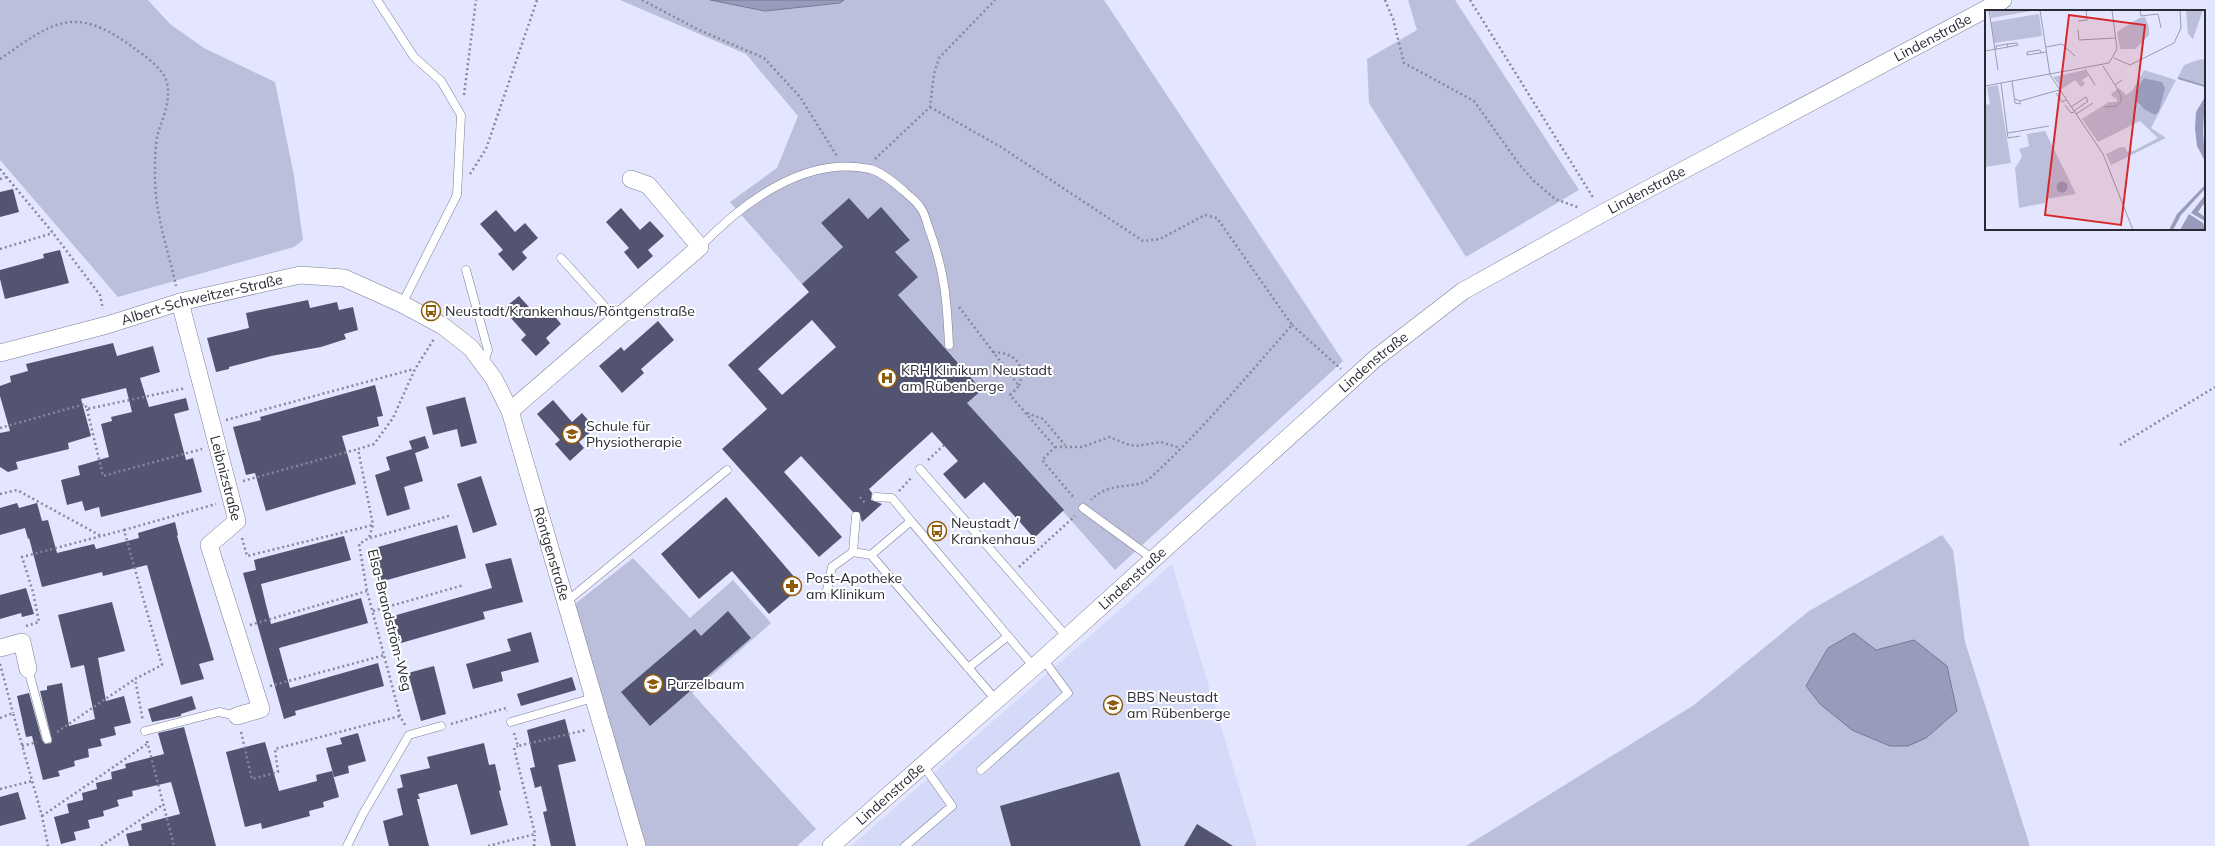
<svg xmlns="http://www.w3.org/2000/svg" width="2215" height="846" font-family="Mulish,sans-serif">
<rect width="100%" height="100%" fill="#e3e6fe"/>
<path fill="#d6daf9" d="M 1172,564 L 1257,846 L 851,846 Z"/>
<path fill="#bcbfdb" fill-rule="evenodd" d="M 0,0 L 148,0 L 170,24 L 204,48 L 275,82 L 294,176 L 303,240 L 294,247 L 118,297 L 0,160 Z
M 620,0 L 710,0 L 765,11 L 840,3 L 844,0 L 1104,0 L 1343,361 L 1115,570 L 967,403 L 982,389 L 898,295 L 918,277 L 895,252 L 910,239 L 881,208 L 868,219 L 849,198 L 821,223 L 843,247 L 802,284 L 730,202 L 777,168 L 798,116 L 746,54 Z
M 1408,0 L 1455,0 L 1579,190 L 1466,257 L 1369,103 L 1367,59 L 1417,30 Z
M 1942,535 L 1953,550 L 1965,642 L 2030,846 L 1466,846 L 1694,705 L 1809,611 ZM 1914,640 L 1890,746 L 1871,736 L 1876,650 Z
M 633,558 L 690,618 L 733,580 L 771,623 L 692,693 L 816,829 L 797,846 L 645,846 L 575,604 Z"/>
<path fill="#989bbc" stroke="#777993" d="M 710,0 L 844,0 L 840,3 L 765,11 Z
M 1854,633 L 1876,650 L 1914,640 L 1947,666 L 1957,711 L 1926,738 L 1908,746 L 1890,746 L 1852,730 L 1820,704 L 1806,686 L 1828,648 Z"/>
<path fill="#525471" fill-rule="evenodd" d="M 13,189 L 19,212 L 0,217 L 0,192 Z
M 849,198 L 868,219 L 881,207 L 910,240 L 895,252 L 918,277 L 898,295 L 982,390 L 967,403 L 1064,510 L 1034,538 L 984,482 L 965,499 L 943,474 L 958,461 L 932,432 L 869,489 L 872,493 L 871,500 L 882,504 L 862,522 L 859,512 L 853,512 L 801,456 L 784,472 L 842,537 L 819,557 L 722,449 L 767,409 L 728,365 L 809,292 L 802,284 L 843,247 L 821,223 ZM 812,320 L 836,347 L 782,395 L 758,369 Z
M 621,208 L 640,230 L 650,221 L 664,236 L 648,250 L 653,256 L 638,269 L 624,252 L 629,248 L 606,222 Z
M 496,210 L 515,232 L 525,223 L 538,238 L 522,252 L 527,258 L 513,271 L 498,254 L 503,250 L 480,224 Z
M 60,250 L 69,283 L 5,299 L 0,279 L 0,270 L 44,258 L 43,254 Z
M 519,296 L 538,317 L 548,308 L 561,324 L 546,338 L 550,343 L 536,356 L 521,340 L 526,335 L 503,309 Z
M 308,300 L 310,308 L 337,302 L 339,310 L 353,307 L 358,330 L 344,334 L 346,339 L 321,347 L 271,356 L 229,367 L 229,369 L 216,372 L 207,338 L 249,328 L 246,313 Z
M 658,321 L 674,340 L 641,369 L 644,373 L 622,393 L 599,366 L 621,347 L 624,351 Z
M 113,343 L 117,356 L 153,346 L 160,372 L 140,378 L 149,407 L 186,398 L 189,410 L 174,414 L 186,460 L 193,458 L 202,492 L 101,517 L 99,507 L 85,511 L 82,501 L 67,505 L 61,480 L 80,475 L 78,466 L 109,457 L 101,424 L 112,421 L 111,417 L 132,412 L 126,388 L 81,399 L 91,436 L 68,443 L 69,449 L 16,462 L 18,469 L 8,472 L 0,467 L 0,433 L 10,431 L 0,396 L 0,386 L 11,382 L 10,376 L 28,371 L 26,364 Z
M 375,385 L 383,416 L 377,417 L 379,426 L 342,436 L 356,484 L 266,511 L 255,473 L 246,475 L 233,427 L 261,420 L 260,417 Z
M 465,397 L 477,443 L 461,447 L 457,429 L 433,435 L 426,407 Z
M 553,400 L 572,422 L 582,413 L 595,428 L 579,442 L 584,448 L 570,461 L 555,444 L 560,440 L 537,414 Z
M 425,436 L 429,448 L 415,453 L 423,481 L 404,487 L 410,509 L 387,516 L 375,475 L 390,470 L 386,457 L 412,449 L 409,441 Z
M 481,476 L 497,525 L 473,533 L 457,484 Z
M 726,497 L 802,586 L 769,614 L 732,571 L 699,599 L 661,554 Z
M 17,503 L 19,508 L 37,503 L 42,521 L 48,520 L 57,553 L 94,544 L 96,549 L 139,538 L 138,533 L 175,522 L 178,535 L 177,536 L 214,660 L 199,664 L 204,679 L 181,685 L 147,565 L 103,576 L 102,572 L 42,587 L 29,538 L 28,539 L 25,528 L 0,535 L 0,508 Z
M 457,525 L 466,558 L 380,582 L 371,549 Z
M 344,536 L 351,560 L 261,584 L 266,605 L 271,624 L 361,598 L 368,623 L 279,648 L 290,688 L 378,663 L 384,686 L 295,711 L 296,715 L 284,719 L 243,573 L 256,570 L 254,560 Z
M 511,558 L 523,602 L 483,612 L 485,619 L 401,643 L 393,616 L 492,588 L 485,564 Z
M 26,588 L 34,614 L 22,617 L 21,613 L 0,619 L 0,595 Z
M 112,602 L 125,651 L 98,658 L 106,701 L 124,696 L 131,723 L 114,727 L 116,735 L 100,739 L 102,746 L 88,749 L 89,757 L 74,761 L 75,766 L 58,771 L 60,776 L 43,780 L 32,736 L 26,737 L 17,696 L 29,693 L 42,740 L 45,744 L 51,743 L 52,740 L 40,691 L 47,690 L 47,686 L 62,683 L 69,726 L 95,719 L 84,665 L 71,668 L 58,615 Z
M 728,611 L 751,638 L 650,726 L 621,692 L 695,629 L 701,636 Z
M 531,632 L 539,662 L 501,672 L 503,681 L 473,689 L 466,664 L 511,651 L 507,639 Z
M 434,666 L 446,714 L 421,721 L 408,673 Z
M 572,677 L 576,690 L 521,706 L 517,694 Z
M 192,696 L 196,709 L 181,714 L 181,716 L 152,722 L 148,709 Z
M 565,719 L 576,761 L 558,765 L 576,846 L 551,846 L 543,812 L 547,811 L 541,786 L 535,788 L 530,768 L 535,767 L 527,730 Z
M 184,727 L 216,846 L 129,846 L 126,834 L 142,830 L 141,824 L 180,814 L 171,782 L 132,791 L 133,796 L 117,800 L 119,806 L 103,811 L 104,816 L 88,820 L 90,828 L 74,832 L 76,840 L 61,844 L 54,817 L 69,813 L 67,804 L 83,800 L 82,793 L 97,789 L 96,783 L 112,779 L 111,772 L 126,768 L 125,764 L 164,754 L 158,733 Z
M 358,733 L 366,761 L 348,766 L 349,773 L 334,777 L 326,748 L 342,744 L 340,738 Z
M 265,742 L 279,791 L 317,781 L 316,775 L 332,771 L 339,797 L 323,802 L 324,807 L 309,811 L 310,816 L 262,829 L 261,823 L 245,827 L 226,752 Z
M 484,743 L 489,765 L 495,764 L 501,790 L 499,791 L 508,825 L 471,835 L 457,784 L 418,794 L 420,799 L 417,799 L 429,846 L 389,846 L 383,821 L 403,815 L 397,789 L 403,787 L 400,775 L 430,768 L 427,757 Z
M 1119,772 L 1141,846 L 1011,846 L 1000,806 Z
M 18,792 L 26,819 L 0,826 L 0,797 Z
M 1197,824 L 1233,846 L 1184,846 Z"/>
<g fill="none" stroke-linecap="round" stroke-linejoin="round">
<defs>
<path id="service" d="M 377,0 L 414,57 L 441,81 L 461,115 L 457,195 L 402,304
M 700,247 C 742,203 805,155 870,169 C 882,172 896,184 905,192 C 910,197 916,201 920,207 C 925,213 927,223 929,229 C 945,271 947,302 949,345
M 561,258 L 616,319
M 466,270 L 488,350 L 483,365
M 920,469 L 1067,637
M 876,497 L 892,498 L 911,521
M 1083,508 L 1153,559
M 853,552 L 856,516
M 827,590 L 832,567 L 853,552 L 871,555
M 566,602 L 727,470
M 968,668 L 1008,636
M 28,669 L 47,739
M 996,700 L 871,555 L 911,521 L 1034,667
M 511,722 L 593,698
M 145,731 L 219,712 L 237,716
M 981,770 L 1068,693 L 1043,659
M 347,846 L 363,814 L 409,735 L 441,726
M 905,846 L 952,806 L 923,765"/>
<g id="minor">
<path id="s1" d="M 180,302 L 237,521 L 209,545 L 261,709 L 237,716"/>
<path id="s2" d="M 0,353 L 107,325 L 180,302 L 300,275 L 344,278 L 402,304 L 443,326 L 471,348 L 494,379 L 510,411 L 637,846"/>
<path d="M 510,411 L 700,247 L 648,185 L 631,179"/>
<path d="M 0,648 L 22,642 L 28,669"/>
<path id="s3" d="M 831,846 L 1034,667 L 1376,358 L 1463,291 L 1603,213 L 2003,0"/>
</g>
</defs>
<use href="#service" stroke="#7c7e94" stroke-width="9"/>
<use href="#minor" stroke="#7c7e94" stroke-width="18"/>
<path stroke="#868899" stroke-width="2.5" stroke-dasharray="2 3" stroke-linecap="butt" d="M 642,0 L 697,29 L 764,58 L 800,97 L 837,156
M 1385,0 L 1393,19 L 1404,63 L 1474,101 L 1519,164 L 1534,181 L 1555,199 L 1580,208
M 1470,0 L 1594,199
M 0,59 C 55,21 74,4 134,48 C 145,56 164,69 167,83 C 171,101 163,117 158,133 C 155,145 155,161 155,173 C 154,211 168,249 176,286
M 464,95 L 476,0
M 930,107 L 1001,147 L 1143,241 L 1160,239 L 1205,215 L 1217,218 L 1292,325 C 1246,377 1201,432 1149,479 C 1137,490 1110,480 1091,500
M 875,159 L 930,107 L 934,74 L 939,58 L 995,0
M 0,169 L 53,233 L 100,295 L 103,309
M 470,174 L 486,149 L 537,0
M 0,179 L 7,177
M 0,249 L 53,233
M 959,307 L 1019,386 L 1010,395 L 1055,447 L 1042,460 L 1075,499
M 1292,325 L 1341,369
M 993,352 C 1015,353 1026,364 1019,386
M 87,409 L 103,476 L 202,449
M 1027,413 L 1043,419 L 1065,445
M 226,420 L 414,369
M 0,428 L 85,404 L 87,409 L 186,388
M 2120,445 L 2215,387
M 1055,447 L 1082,447 L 1110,437 L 1126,444 L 1136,446 L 1161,442 L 1180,448
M 928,460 L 944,445
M 243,481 L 358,449
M 899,491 L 912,477
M 0,494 L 17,490 L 101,536
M 860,497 L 865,503
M 124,530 L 216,504
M 242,538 L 247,556 L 373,525
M 370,538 L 452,515
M 1019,567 L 1075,516
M 373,611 L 464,585
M 250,625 L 367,591
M 26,626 L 39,622 L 33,592 L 22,557 L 124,530 L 162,665 L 135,679 L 143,721
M 0,664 L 13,713
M 270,686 L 385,655
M 0,718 L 13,713 L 42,816 L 48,846
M 451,724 L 506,708 L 507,711
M 405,725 L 400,716 L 367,591 L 359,544 L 369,538 L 373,525 L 358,449 L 374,444 L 393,418 L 415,369 L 434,339
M 57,732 L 135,679
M 241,732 L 252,779 L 278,772 L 275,749 L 400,716
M 514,733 L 518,746 L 586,730
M 147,741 L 174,846
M 22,746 L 37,742
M 0,789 L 32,781
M 42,816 L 147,744
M 101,846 L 164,804
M 488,846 L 535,834 L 514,748 L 518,746
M 534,846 L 535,835"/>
<use href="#service" stroke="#fff" stroke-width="8"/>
<use href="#minor" stroke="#fff" stroke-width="17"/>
</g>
<defs>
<symbol id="bus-ring" viewBox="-11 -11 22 22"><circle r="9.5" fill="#fff" stroke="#8e5b0a" stroke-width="1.5"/><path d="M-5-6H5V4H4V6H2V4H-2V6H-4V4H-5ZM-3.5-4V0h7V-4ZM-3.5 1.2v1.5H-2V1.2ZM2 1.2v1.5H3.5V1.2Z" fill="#8e5b0a"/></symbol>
<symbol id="hospital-ring" viewBox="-11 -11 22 22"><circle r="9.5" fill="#fff" stroke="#8e5b0a" stroke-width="1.5"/><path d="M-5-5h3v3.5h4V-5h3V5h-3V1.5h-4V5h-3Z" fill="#8e5b0a"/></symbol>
<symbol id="school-ring" viewBox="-11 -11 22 22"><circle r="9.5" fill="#fff" stroke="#8e5b0a" stroke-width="1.5"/><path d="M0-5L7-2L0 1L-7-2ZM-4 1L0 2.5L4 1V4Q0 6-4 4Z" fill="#8e5b0a"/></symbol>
<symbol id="pharmacy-ring" viewBox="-11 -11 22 22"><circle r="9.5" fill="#fff" stroke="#8e5b0a" stroke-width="1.5"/><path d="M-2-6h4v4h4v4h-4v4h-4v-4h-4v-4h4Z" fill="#8e5b0a"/></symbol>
</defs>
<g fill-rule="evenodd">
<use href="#bus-ring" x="420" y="300" width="22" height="22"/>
<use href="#hospital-ring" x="876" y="367" width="22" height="22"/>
<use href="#school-ring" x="561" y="423" width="22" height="22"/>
<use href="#bus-ring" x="926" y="520" width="22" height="22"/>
<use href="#pharmacy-ring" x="781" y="575" width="22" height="22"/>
<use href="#school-ring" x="642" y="673" width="22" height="22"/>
<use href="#school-ring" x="1102" y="694" width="22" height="22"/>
</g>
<g text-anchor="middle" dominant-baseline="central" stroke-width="4" stroke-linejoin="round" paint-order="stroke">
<g font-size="14" fill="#292a33" stroke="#fff">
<text stroke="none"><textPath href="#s3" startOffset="1375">Lindenstraße</textPath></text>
<text stroke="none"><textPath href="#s3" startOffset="1051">Lindenstraße</textPath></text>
<text stroke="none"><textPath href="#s2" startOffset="209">Albert-Schweitzer-Straße</textPath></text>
<text stroke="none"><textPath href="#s3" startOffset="727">Lindenstraße</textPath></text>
<text stroke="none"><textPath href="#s1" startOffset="182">Leibnizstraße</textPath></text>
<text stroke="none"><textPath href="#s2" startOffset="723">Röntgenstraße</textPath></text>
<text stroke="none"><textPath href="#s3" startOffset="403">Lindenstraße</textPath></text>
<text transform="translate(390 620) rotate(76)">Elsa-Brandström-Weg</text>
<text stroke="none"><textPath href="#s3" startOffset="79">Lindenstraße</textPath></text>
</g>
<g font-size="14" fill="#292a33" stroke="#fff" text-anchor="start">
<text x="445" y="311">Neustadt/Krankenhaus/Röntgenstraße</text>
<text x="901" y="370">KRH Klinikum Neustadt<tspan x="901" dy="16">am Rübenberge</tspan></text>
<text x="586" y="426">Schule für<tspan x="586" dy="16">Physiotherapie</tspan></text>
<text x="951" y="523">Neustadt /<tspan x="951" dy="16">Krankenhaus</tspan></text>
<text x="806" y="578">Post-Apotheke<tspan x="806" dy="16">am Klinikum</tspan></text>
<text x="667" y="684">Purzelbaum</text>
<text x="1127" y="697">BBS Neustadt<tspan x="1127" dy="16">am Rübenberge</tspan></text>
</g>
</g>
<g transform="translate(1985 10)">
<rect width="220" height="220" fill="#e3e6fe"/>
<path d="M 5,0 L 52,0 L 6,8 ZM 201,0 L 218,0 L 208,29 L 203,24 ZM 54,4 L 57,26 L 9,33 L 6,12 ZM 160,7 L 164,17 L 164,25 L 150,39 L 135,39 L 132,22 L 154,8 ZM 216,49 L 220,50 L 220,75 L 193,67 L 199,55 ZM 100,60 L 103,66 L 97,70 L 100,74 L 96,77 L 90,70 L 77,79 L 68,67 ZM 159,60 L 191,70 L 166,118 L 181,128 L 126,155 L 121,144 L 136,137 L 140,137 L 142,142 L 148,141 L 173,128 L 155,111 L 113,132 L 97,109 L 124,92 L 132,92 L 131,87 L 129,88 L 126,84 L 134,78 L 141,85 L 147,81 ZM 159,68 L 177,72 L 179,82 L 170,105 L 154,95 L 151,84 ZM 13,75 L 26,153 L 0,157 L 0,95 L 5,94 L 2,77 ZM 60,121 L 91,184 L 61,189 L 60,193 L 34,198 L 30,158 L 37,147 L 34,139 L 44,136 L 42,124 Z" fill="#bcbfdb" fill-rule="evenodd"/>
<path d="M 159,68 L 177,72 L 180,78 L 174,101 L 170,105 L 159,99 L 151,91 L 154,75 ZM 220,87 L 218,122 L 220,151 L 212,136 L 210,119 L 211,102 ZM71.5 177a5.5 5.5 0 1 1 11 0a5.5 5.5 0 1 1-11 0ZM 220,175 L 220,179 L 196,205 L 188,220 L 184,220 L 192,204 ZM 220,185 L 220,192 L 213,202 L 220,207 L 220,211 L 206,203 ZM 204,204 L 218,213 L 220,220 L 195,220 Z" fill="#989bbc"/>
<path fill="none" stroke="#989bbc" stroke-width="2" d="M 193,68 L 220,76"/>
<path fill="none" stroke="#999bad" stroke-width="1" d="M 4,0 L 13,60M 55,0 L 65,65 L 118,144 L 148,220M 155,0 L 156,6 L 173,4 L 176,18M 93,11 L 102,10 L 101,0M 93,20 L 94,30 L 131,28M 61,37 L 77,34 L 90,46M 11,39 L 11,36 L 22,34 L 32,33 L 33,35 L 23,37 L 22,34M 0,41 L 23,37M 56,43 L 55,40 L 42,42 L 42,45 L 61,42M 129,48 L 145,55 L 189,33 L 196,18 L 195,0M 118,56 L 130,75 L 137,70M 100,59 L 110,75M 27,71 L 30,93 L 35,94 L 35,91 L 30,89M 16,73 L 23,128 L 35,126M 0,76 L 124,53 L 132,39 L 127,0M 71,83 L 77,92 L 81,90M 35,91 L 74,80M 80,95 L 86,103 L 89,102M 86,97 L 101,87 L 103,91 L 89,101M 119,97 L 132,96 L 136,91 L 136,86 L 130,75M 91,104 L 108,93M 23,123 L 64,116"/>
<path fill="#d62828" fill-opacity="0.15" stroke="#d62828" stroke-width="2" d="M 84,5 L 160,15 L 136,215 L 60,205 Z"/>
<rect width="220" height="220" fill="none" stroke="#292a33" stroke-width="2"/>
</g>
</svg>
